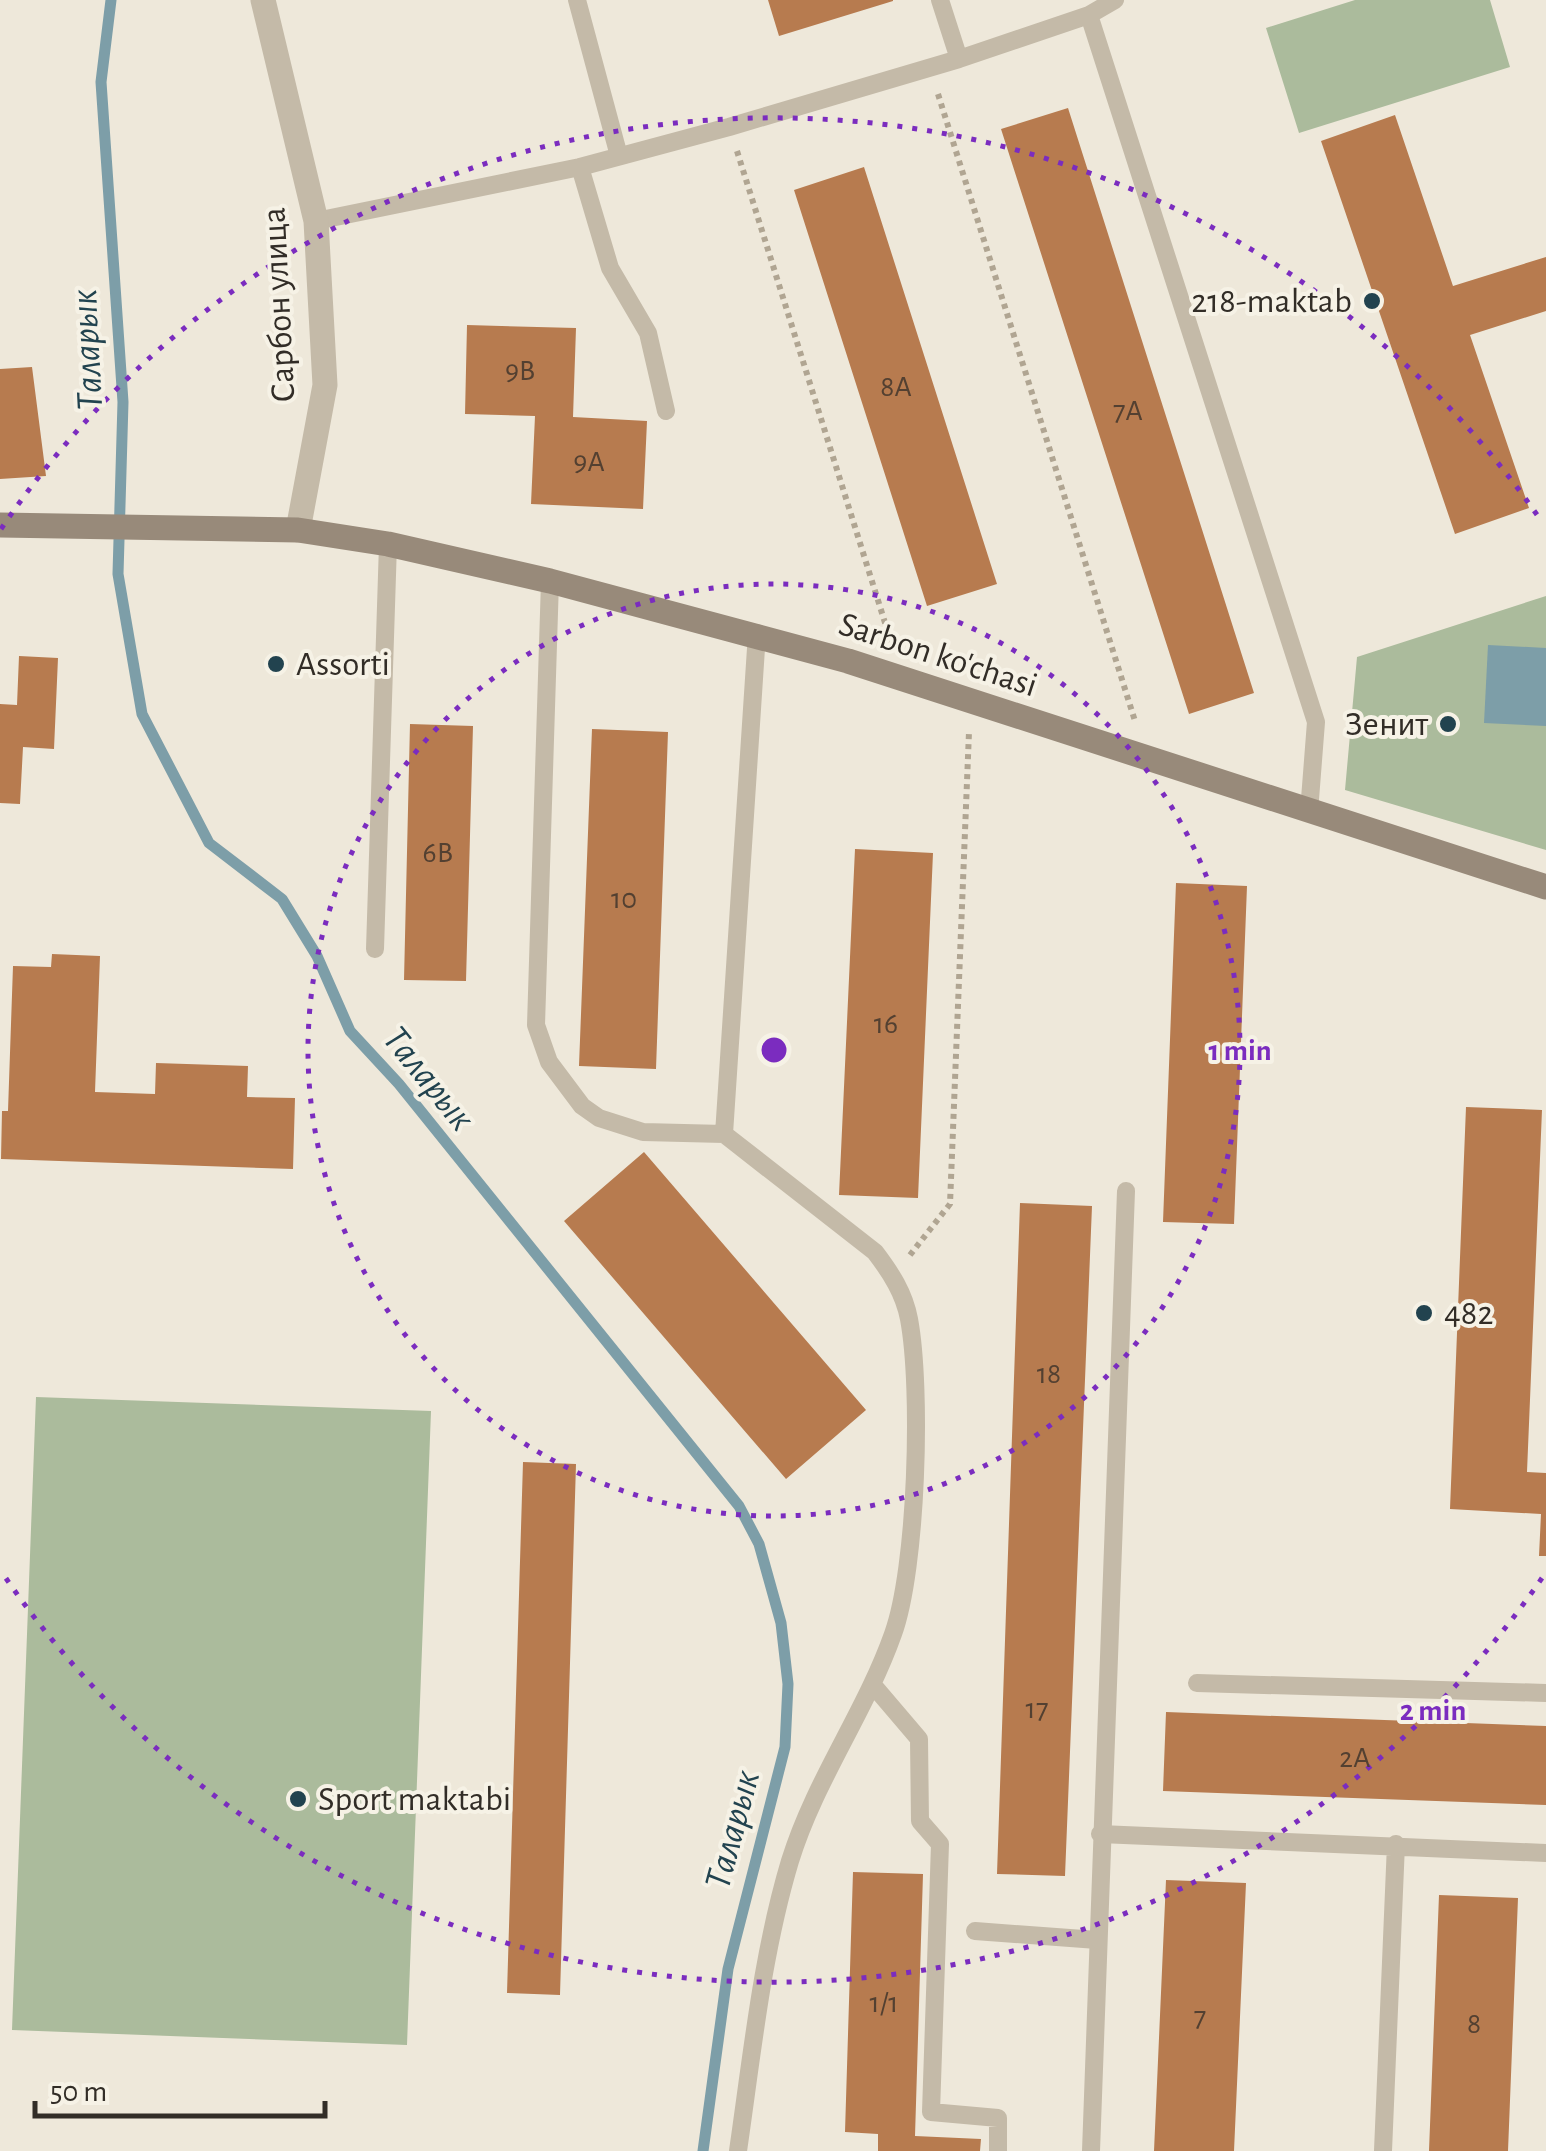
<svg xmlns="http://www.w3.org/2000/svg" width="1546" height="2151" font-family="'Alegreya Sans',sans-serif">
<rect width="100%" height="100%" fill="#eee8da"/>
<path fill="#abbb9c" d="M 1355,0 L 1490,0 L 1510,67 L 1299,133 L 1266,28 Z
M 1546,596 L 1546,850 L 1345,790 L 1357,657 Z
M 36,1397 L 431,1411 L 407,2045 L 12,2030 Z"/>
<path fill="#7d9ea8" d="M 1488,645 L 1546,648 L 1546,726 L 1484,723 Z"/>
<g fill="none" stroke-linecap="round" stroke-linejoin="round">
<path stroke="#7d9ea8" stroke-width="11" d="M 111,0 L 101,82 L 123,402 L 118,574 L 142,714 L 209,843 L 282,899 L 317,956 L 350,1031 L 399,1084 L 739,1506 L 759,1544 L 781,1623 L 788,1684 L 785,1747 L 728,1969 L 703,2151"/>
</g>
<path fill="#b77b4f" d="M 768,0 L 893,0 L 893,1 L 779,36 Z
M 1068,108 L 1254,693 L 1189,714 L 1001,129 Z
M 1395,115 L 1453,286 L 1546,257 L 1546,311 L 1470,335 L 1529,508 L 1455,534 L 1321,141 Z
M 864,167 L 997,584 L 927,606 L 794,190 Z
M 467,325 L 576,328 L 573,417 L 647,421 L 643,509 L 531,504 L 535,416 L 465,414 Z
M 32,367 L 46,476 L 0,479 L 0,369 Z
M 19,656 L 58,658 L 54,749 L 23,747 L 20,804 L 0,803 L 0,704 L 17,705 Z
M 410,724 L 473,726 L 466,981 L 404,980 Z
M 592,729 L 668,732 L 656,1069 L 579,1066 Z
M 855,849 L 933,853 L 918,1198 L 839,1195 Z
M 1176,883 L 1247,886 L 1234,1224 L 1163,1222 Z
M 52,954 L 100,956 L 95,1092 L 155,1094 L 156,1063 L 248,1066 L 247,1097 L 295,1098 L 293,1169 L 1,1159 L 2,1111 L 8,1111 L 13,966 L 51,967 Z
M 1466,1107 L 1542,1110 L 1527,1472 L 1546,1473 L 1546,1556 L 1539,1556 L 1541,1514 L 1450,1509 Z
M 644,1152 L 866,1410 L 786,1479 L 564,1221 Z
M 1020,1203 L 1092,1206 L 1065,1876 L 997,1874 Z
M 523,1462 L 576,1464 L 560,1995 L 507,1993 Z
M 1166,1712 L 1546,1726 L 1546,1805 L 1163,1791 Z
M 853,1872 L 923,1874 L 915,2136 L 981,2139 L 980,2151 L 878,2151 L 878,2134 L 845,2132 Z
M 1166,1880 L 1246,1883 L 1234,2151 L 1154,2151 Z
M 1439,1895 L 1518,1898 L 1508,2151 L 1429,2151 Z"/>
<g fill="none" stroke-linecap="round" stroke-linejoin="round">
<path stroke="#b0a592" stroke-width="6" stroke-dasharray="5 5" stroke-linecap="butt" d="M 938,94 L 1135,721
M 737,151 L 892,645
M 910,1255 L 950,1204 L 969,732"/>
<path stroke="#c4baa8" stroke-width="18" d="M 577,0 L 619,156
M 940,0 L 959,59
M 1089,15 L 1316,722 L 1309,812
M 580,167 L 610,268 L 648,333 L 666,411
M 316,221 L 580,167 L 729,127 L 959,59 L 1089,15 L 1115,0
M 550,581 L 536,1025 L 549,1062 L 582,1106 L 599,1118 L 643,1132 L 724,1134 L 875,1252 C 891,1273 904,1293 909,1319 C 922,1389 917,1568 893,1634 C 865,1713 815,1780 790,1861 C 762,1954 752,2055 738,2151
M 375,949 L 388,544
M 724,1134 L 757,633
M 1197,1683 L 1546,1693
M 873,1685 L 919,1739 L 920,1821 L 940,1844 L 931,2112 L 998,2118 L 998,2151
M 1100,1834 L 1546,1853
M 975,1931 L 1097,1940
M 1091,2151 L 1126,1191
M 1383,2151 L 1396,1844"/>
<path stroke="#c4baa8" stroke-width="25" d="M 263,0 L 316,221 L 325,385 L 298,530"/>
<path stroke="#988a7a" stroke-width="25" d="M 0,525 L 298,530 L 388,544 L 550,581 L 848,661 L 1546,887"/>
</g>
<g fill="none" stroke="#7b2cbf" stroke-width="5" stroke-dasharray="5 10">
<circle cx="774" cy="1050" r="466"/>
<path d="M1542 1578A932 932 0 0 1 1 1571M1 529A932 932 0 0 1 1542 522"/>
</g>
<g fill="#22434f" stroke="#f6f2e6" stroke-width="4">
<circle cx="1372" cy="301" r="10"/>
<circle cx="276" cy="664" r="10"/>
<circle cx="1448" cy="724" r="10"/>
<circle cx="1424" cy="1313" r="10"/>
<circle cx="298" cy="1799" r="10"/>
</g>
<g text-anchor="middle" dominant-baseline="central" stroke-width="8" stroke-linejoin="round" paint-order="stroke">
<g font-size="30" fill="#534031">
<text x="520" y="371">9B</text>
<text x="896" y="387">8A</text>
<text x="1128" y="411">7A</text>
<text x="589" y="462">9А</text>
<text x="438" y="853">6В</text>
<text x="624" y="899">10</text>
<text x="886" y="1024">16</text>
<text x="1049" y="1374">18</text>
<text x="1037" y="1709">17</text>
<text x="1355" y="1758">2А</text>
<text x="884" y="2003">1/1</text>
<text x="1200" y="2017">7</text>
<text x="1474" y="2024">8</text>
</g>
<g font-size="35" fill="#322d27" stroke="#f6f2e6" text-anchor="start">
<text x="1352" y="301" text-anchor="end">218-maktab</text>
<text x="296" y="664">Assorti</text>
<text x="1428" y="724" text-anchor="end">Зенит</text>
<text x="1444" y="1313">482</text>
<text x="318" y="1799">Sport maktabi</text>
</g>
<g font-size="35" fill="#322d27" stroke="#f6f2e6">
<text transform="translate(279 305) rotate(-93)">Сарбон улица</text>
<text transform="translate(938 655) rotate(18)">Sarbon ko'chasi</text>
</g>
<g font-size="38" font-style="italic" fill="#22434f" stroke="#f6f2e6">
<text transform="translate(88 350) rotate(-93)">Таларык</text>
<text transform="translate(428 1079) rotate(51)">Таларык</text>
<text transform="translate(733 1830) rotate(-75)">Таларык</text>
</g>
</g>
<circle cx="774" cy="1050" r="15" fill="#7b2cbf" stroke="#f6f2e6" stroke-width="5"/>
<g font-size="30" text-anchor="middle" font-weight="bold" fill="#7b2cbf" stroke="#f6f2e6" stroke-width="8" stroke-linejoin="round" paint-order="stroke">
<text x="1240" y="1060">1 min</text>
<text x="1433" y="1720">2 min</text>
</g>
<path d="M35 2101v15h290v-15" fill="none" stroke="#322d27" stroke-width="5"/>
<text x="50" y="2101" font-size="30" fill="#322d27" stroke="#f6f2e6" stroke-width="8" paint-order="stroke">50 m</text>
</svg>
